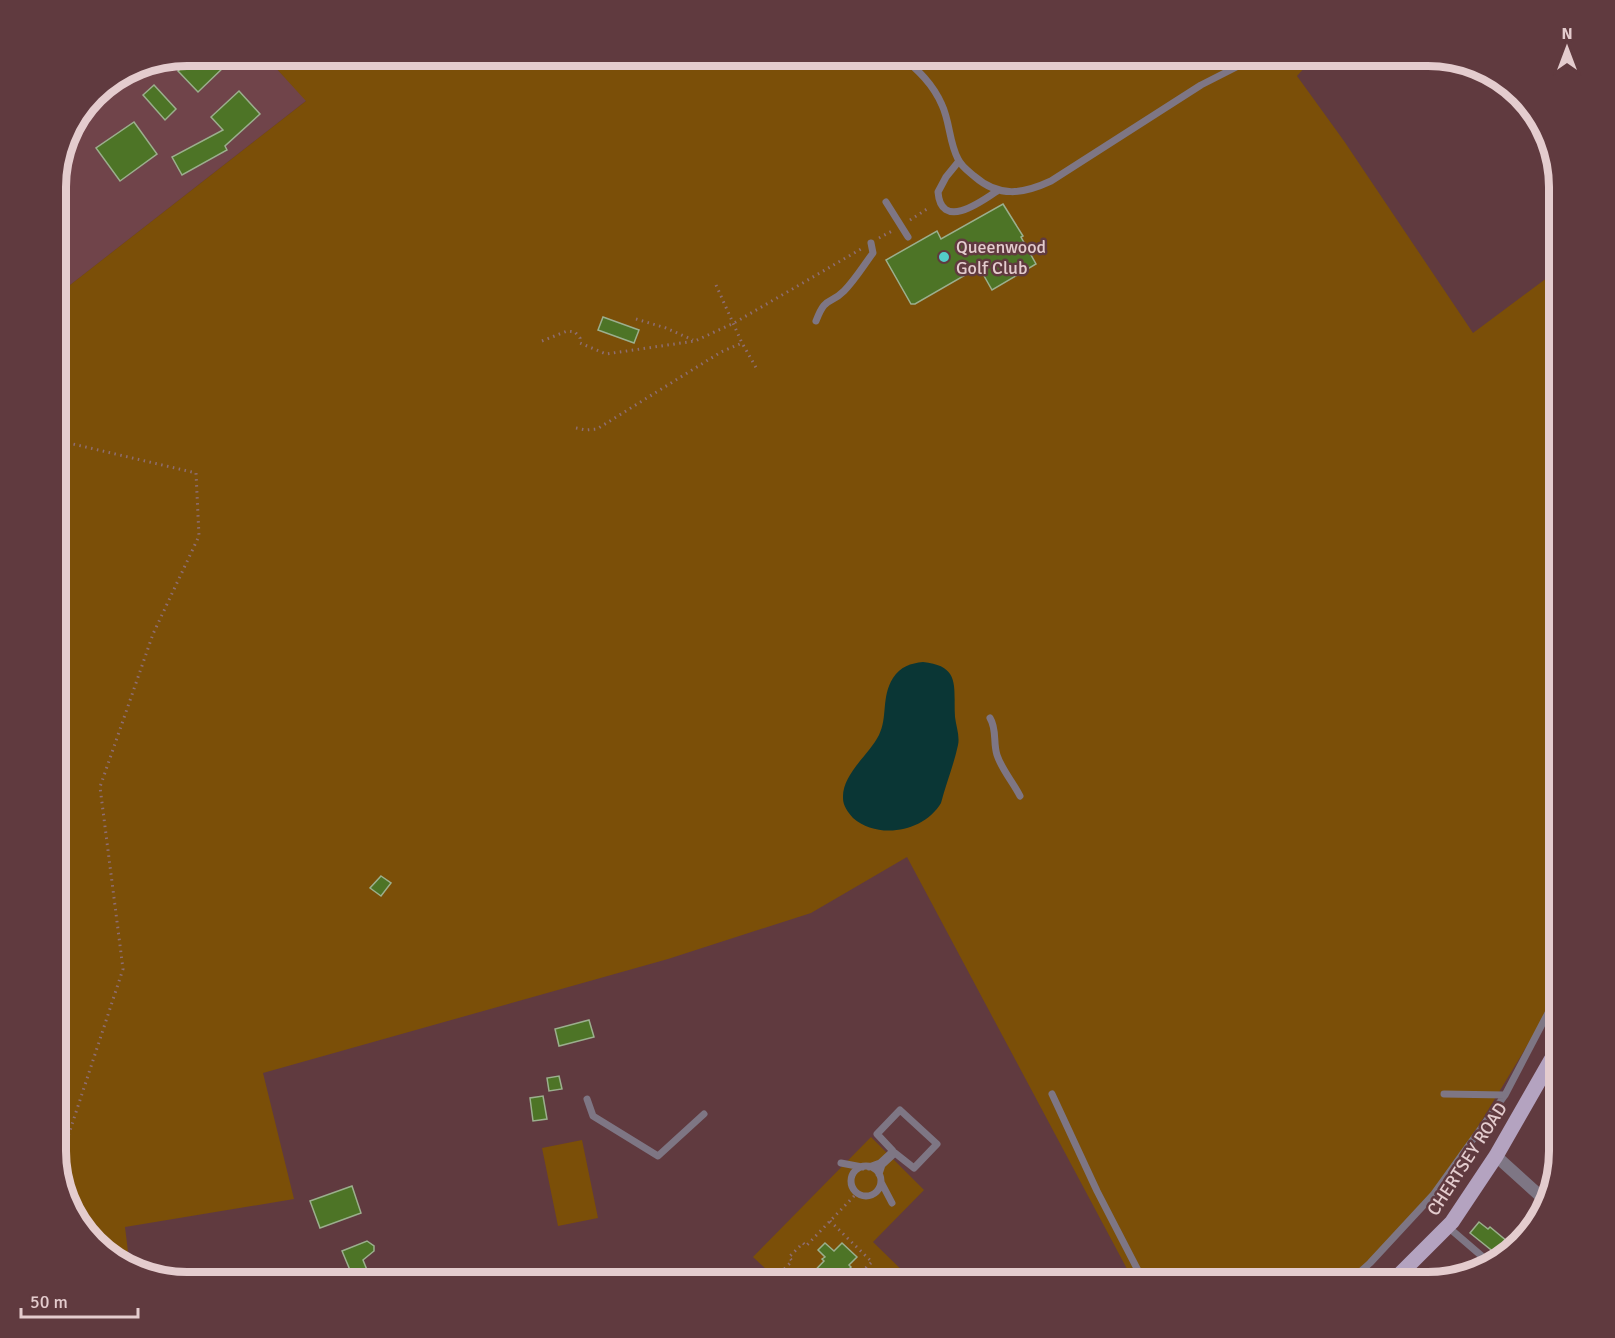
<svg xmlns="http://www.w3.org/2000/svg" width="1615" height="1338" font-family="Signika,sans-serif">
<rect width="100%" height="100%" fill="#603a3f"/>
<path fill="#70444a" d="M 187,56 L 264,56 L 307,100 L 56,296 L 56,178 L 69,129 L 100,88 L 137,65 Z"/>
<path fill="#7b4f08" d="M 265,56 L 1315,56 L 1297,76 L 1344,141 L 1473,333 L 1559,269 L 1559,993 L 1439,1191 L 1355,1282 L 1134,1282 L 907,857 L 811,913 L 668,959 L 263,1073 L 294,1199 L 125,1227 L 130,1268 L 100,1250 L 69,1209 L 56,1160 L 56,296 L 306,101 Z
M 871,1137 L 924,1190 L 873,1242 L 914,1282 L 780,1282 L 753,1257 Z
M 582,1140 L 598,1218 L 558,1226 L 542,1148 Z"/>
<path fill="#0a3635" d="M 923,662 C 962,666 953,688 955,717 C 956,726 960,736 958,745 C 954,764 946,784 941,803 C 924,832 878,840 853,818 C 848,812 843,806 843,798 C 842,774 869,755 879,735 C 888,717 881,697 893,678 C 900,667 911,663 923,662 Z"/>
<path fill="#4d7426" stroke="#9baf8d" stroke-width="1.5" d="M 194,56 L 217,56 L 226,65 L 198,92 L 178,71 Z
M 154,85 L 176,109 L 165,120 L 143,95 Z
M 239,91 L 260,114 L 225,146 L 227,150 L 182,175 L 172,157 L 223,130 L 211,117 Z
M 134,122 L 157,154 L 120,181 L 96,148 Z
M 1003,204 L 1023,236 L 1021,237 L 1036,264 L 992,290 L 979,267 L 915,304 L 911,304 L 886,260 L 937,231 L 941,239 Z
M 603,317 L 639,330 L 634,343 L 598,330 Z
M 381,876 L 391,883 L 381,896 L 370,888 Z
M 589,1020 L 594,1037 L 559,1046 L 555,1029 Z
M 559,1076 L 562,1089 L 549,1091 L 547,1078 Z
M 543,1096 L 547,1119 L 533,1121 L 530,1098 Z
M 352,1186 L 361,1213 L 320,1228 L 310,1201 Z
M 1479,1222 L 1488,1229 L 1490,1227 L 1514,1247 L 1500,1257 L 1470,1233 Z
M 367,1241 L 374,1246 L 374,1251 L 363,1260 L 367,1270 L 363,1272 L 368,1282 L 355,1282 L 342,1251 Z
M 825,1243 L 834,1251 L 842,1243 L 857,1257 L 849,1265 L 851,1267 L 843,1276 L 840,1273 L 831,1282 L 804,1282 L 824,1261 L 822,1259 L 825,1257 L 818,1250 Z"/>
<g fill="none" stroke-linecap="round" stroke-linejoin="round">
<path stroke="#8e6d71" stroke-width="3" stroke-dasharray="1.5 4.5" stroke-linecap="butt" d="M 910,220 L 930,207
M 879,238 L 892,231
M 716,285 L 742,343 L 758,371
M 636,319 L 666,328 L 693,340
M 542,341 L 567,331 L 575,332 L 580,338 L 580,343 L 606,354 L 695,341 L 734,323 L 861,249
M 576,428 L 586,430 L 597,429 L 721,352 L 742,343
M 56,440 L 196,473 L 199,536 L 153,634 L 100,787 L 123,969 L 58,1167
M 830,1221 L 872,1262 L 851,1282
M 864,1269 L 878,1282
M 772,1282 L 792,1261 L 789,1257 L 803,1243 L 806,1246 L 857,1193"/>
<path stroke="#7e7684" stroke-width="7" d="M 901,56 C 918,70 933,84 942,105 C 950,122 949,142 958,159 C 961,166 968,171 974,176 C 999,198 1023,194 1051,181 L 1201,85 L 1258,56
M 125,73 L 135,71
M 959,161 L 946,177 L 938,192 C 941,231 981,202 997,191
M 58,181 L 90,101
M 886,202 L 908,237
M 816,321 C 826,295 829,306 844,291 C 855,280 864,265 873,253 L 871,243
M 990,718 C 997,729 993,743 997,755 C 1002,770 1013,782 1020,796
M 1052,1094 L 1097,1191 L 1144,1282
M 1444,1094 L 1505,1095
M 587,1099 L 593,1116 L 658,1156 L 704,1114
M 841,1163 L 862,1167
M851 1181a15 15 0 1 1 30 0a15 15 0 1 1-30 0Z
M 869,1167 L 880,1163 L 893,1151 L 877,1134 L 900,1110 L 937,1144 L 914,1168 L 895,1153 L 882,1165 L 879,1174
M 881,1182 L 892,1203
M 1448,1227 L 1491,1264
M 1349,1282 L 1370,1263 L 1433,1195 L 1505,1095 L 1559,992"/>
<path stroke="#7e7684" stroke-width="12" d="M 1496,1156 L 1548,1203"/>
<path stroke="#b4a3c0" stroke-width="15" d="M 1392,1282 L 1452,1222 L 1496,1156 L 1559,1046"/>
</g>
<circle fill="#53cdc9" stroke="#603a3f" stroke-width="2" cx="944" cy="257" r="6"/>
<g text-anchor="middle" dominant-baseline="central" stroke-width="5" stroke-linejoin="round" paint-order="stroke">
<g font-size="18" fill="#e4ccce" stroke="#603a3f" text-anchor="start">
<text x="956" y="247">Queenwood<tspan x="956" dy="21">Golf Club</tspan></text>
</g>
<g font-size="18" fill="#e4ccce" stroke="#603a3f">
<text transform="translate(1467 1159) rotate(-57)">CHERTSEY ROAD</text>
</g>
</g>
<path d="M0 0H1615V1338H0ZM187 66H1428A121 121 0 0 1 1549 187V1151A121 121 0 0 1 1428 1272H187A121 121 0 0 1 66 1151V187A121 121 0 0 1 187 66Z" fill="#603a3f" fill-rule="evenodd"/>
<path fill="none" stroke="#e4ccce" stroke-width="8" d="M187 66H1428A121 121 0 0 1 1549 187V1151A121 121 0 0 1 1428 1272H187A121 121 0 0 1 66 1151V187A121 121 0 0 1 187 66Z"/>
<g transform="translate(1567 48)" stroke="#603a3f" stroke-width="4.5" paint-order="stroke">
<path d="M0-4.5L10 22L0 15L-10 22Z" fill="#e4ccce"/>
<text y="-9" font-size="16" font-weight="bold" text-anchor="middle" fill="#e4ccce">N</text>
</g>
<path d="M21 1308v9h117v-9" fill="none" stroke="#e4ccce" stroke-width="3"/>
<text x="30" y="1308" font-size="18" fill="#e4ccce" stroke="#603a3f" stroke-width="4.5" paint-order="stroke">50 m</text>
</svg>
